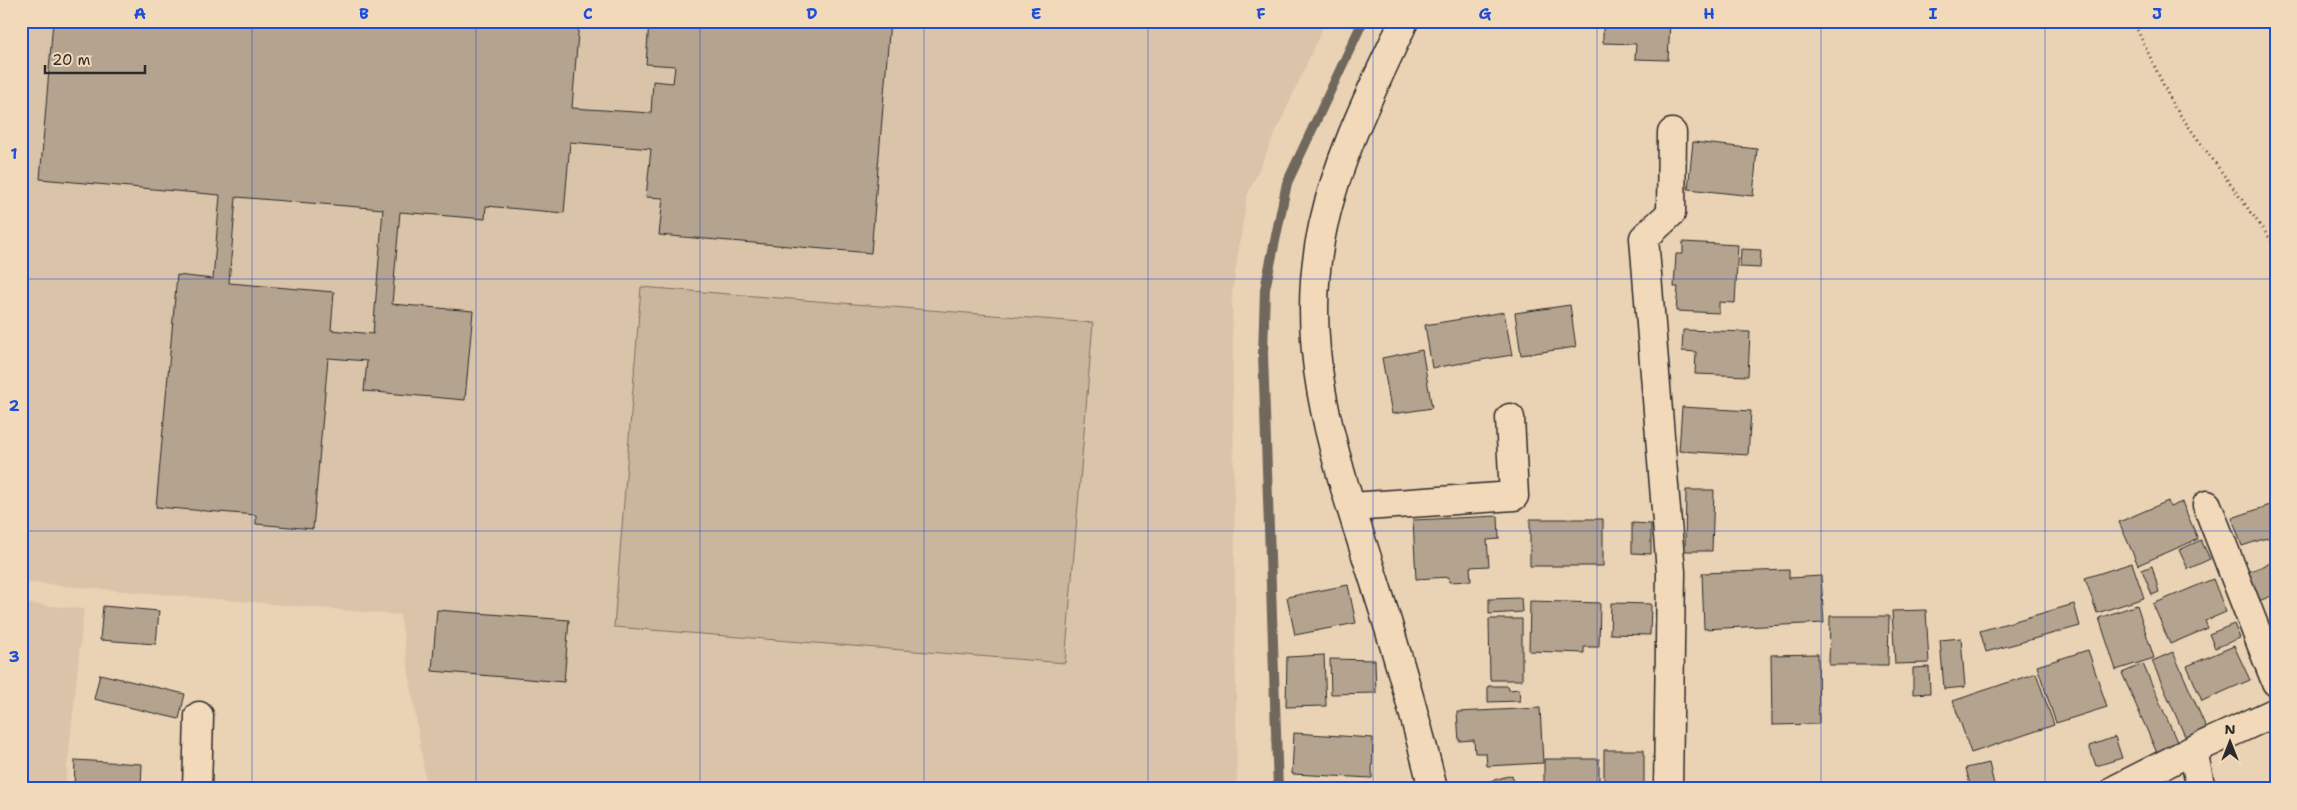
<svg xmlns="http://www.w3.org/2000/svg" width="2297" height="810" font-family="'Shantell Sans',sans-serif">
<rect width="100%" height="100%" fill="#ead2b4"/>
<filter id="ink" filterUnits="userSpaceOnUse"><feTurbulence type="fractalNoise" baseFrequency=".02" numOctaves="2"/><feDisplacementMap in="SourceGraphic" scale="10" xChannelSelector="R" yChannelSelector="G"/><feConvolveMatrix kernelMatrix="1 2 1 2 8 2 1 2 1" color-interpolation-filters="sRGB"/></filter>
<g filter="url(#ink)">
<path fill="#dac4a9" d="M 21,21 L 1326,21 L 1247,196 L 1232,294 L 1237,789 L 427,789 L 400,615 L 21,582 Z
M 21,603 L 84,609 L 65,789 L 21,789 Z"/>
<path fill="#cab69d" stroke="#7a7064" d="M 641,287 L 1093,323 L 1065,663 L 614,627 Z"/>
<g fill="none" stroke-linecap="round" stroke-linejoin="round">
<path stroke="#70685d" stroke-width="10" d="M 1278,789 L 1263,354 L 1265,289 L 1287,183 L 1363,21"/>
</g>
<path fill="#b4a38e" stroke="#2b2b2b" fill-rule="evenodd" d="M 53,21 L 579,21 L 572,108 L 651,113 L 653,81 L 673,83 L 675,66 L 646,64 L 649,21 L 890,21 L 871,253 L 659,235 L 663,198 L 646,197 L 651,149 L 570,142 L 564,213 L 486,206 L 485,219 L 400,212 L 392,304 L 473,311 L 465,400 L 364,391 L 367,361 L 328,358 L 313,529 L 256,524 L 256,515 L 156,507 L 177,275 L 213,279 L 220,195 L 40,179 ZM 236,197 L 383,209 L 373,334 L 331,330 L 334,292 L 229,283 Z
M 1603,21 L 1670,21 L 1668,60 L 1635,59 L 1636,44 L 1603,43 Z
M 1693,142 L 1757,149 L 1753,196 L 1688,189 Z
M 1683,242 L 1738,245 L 1735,303 L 1719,302 L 1719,313 L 1676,311 L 1678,287 L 1674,287 L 1676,254 L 1683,254 Z
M 1741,249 L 1761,250 L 1760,268 L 1740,267 Z
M 1570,305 L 1576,347 L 1521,355 L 1515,313 Z
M 1504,312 L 1512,355 L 1432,368 L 1425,325 Z
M 1683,330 L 1750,332 L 1748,376 L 1695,374 L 1696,352 L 1682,351 Z
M 1422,350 L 1432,408 L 1392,414 L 1382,358 Z
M 1682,407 L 1751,411 L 1748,455 L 1679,451 Z
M 1686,490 L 1714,490 L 1712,551 L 1685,551 Z
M 2168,501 L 2170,507 L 2182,502 L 2198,539 L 2138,565 L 2119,522 Z
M 2276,503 L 2276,535 L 2242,546 L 2232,518 Z
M 1498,516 L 1499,539 L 1487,540 L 1489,566 L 1470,567 L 1471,581 L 1449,582 L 1449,577 L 1416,579 L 1413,520 Z
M 1530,519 L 1603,519 L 1603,566 L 1530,566 Z
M 1632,523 L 1651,524 L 1651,554 L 1632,553 Z
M 2201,540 L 2210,559 L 2188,569 L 2179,550 Z
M 2276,561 L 2276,594 L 2254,603 L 2243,574 Z
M 2132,563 L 2144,598 L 2097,613 L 2085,578 Z
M 2152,566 L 2159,592 L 2152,595 L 2142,570 Z
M 1789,570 L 1789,578 L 1821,576 L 1824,623 L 1704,629 L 1702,573 Z
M 2213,579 L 2226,612 L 2205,621 L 2208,628 L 2170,644 L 2153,604 Z
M 1348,585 L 1356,623 L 1295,635 L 1287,597 Z
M 1521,598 L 1522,612 L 1489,614 L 1489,599 Z
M 1530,601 L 1600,603 L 1599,647 L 1584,647 L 1584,653 L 1529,651 Z
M 1611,603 L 1651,604 L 1650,635 L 1610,634 Z
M 2074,604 L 2080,626 L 1986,652 L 1980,631 Z
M 2137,605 L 2154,658 L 2116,670 L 2099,618 Z
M 103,606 L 159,611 L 156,644 L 100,640 Z
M 437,610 L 569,620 L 564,682 L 432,671 Z
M 1926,610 L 1929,663 L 1895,664 L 1892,611 Z
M 1830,616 L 1889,616 L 1888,665 L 1829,665 Z
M 1489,619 L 1522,619 L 1522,680 L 1490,680 Z
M 2234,624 L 2240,638 L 2215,648 L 2209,634 Z
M 1961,638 L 1965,687 L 1944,689 L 1940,640 Z
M 2234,646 L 2250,680 L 2202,701 L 2187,666 Z
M 2088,650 L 2107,707 L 2056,723 L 2037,666 Z
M 2173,652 L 2208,732 L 2187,741 L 2152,661 Z
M 1818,654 L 1819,724 L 1772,725 L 1771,655 Z
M 1324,655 L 1326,706 L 1286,707 L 1287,657 Z
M 1330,659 L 1375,660 L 1376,693 L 1331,694 Z
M 2143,664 L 2178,744 L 2157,753 L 2122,673 Z
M 1929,667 L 1930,693 L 1913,694 L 1913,668 Z
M 2036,673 L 2054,725 L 1971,753 L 1953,701 Z
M 100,674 L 185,694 L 179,719 L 94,699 Z
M 1488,686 L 1508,686 L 1509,690 L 1519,689 L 1520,701 L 1488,702 Z
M 1540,708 L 1543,763 L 1487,766 L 1486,753 L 1475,753 L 1474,740 L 1459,741 L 1457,712 Z
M 1294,733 L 1373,738 L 1372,778 L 1292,774 Z
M 2115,737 L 2122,758 L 2096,766 L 2089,746 Z
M 1604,750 L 1644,750 L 1644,789 L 1604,789 Z
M 1544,759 L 1599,759 L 1599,789 L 1544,789 Z
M 75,760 L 142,764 L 141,789 L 74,789 Z
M 1989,763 L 1995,789 L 1971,789 L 1966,768 Z
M 1512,775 L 1516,789 L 1477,789 L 1476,785 Z
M 2172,780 L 2177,789 L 2156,789 Z"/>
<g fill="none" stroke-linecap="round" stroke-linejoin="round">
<defs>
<path id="minor" d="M 2207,505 L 2276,682
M 1351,507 L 1514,496 L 1510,418
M 197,789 L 199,716
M 1668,789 L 1671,572 L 1644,238 L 1671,213 L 1672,133
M 2116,789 L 2193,750
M 2201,789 L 2193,750 L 2276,712"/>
<path id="tertiary" d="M 1404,21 C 1373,88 1339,154 1323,226 C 1295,351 1337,463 1374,580 C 1396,649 1416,718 1433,789"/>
</defs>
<use href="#minor" stroke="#2b2b2b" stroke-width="31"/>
<use href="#tertiary" stroke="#2b2b2b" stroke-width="31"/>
<path stroke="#2b2b2b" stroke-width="3" stroke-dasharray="1 4" stroke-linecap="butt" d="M 2133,21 L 2173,105 L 2276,247"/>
<use href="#minor" stroke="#f2d9ba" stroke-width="28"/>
<use href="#tertiary" stroke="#f2d9ba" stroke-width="28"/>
</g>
</g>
<path fill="none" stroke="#1d4ed8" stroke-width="1" stroke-opacity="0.55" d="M 252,21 L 252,789M 476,21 L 476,789M 700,21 L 700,789M 924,21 L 924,789M 1148,21 L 1148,789M 1373,21 L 1373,789M 1597,21 L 1597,789M 1821,21 L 1821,789M 2045,21 L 2045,789M 21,279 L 2276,279M 21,531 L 2276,531"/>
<rect width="2297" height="810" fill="none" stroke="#f2d9ba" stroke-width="55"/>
<g transform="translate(2230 742)" stroke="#f2d9ba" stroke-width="4" paint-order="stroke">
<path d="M0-4L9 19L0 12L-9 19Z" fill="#2b2b2b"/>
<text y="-8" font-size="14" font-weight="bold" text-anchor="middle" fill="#2b2b2b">N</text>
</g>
<path d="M45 65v8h100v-8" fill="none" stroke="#2b2b2b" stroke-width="2.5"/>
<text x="52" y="65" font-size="15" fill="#2b2b2b" stroke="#f2d9ba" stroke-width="4" paint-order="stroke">20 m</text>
<rect x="28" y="28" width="2242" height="754" fill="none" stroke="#1d4ed8" stroke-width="2"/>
<g font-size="16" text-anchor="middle" font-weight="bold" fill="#1d4ed8">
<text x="140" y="19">A</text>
<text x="364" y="19">B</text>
<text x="588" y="19">C</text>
<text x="812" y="19">D</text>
<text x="1036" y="19">E</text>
<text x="1261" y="19">F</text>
<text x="1485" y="19">G</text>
<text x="1709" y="19">H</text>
<text x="1933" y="19">I</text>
<text x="2157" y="19">J</text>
<text x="14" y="159">1</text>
<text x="14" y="411">2</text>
<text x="14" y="662">3</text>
</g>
</svg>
